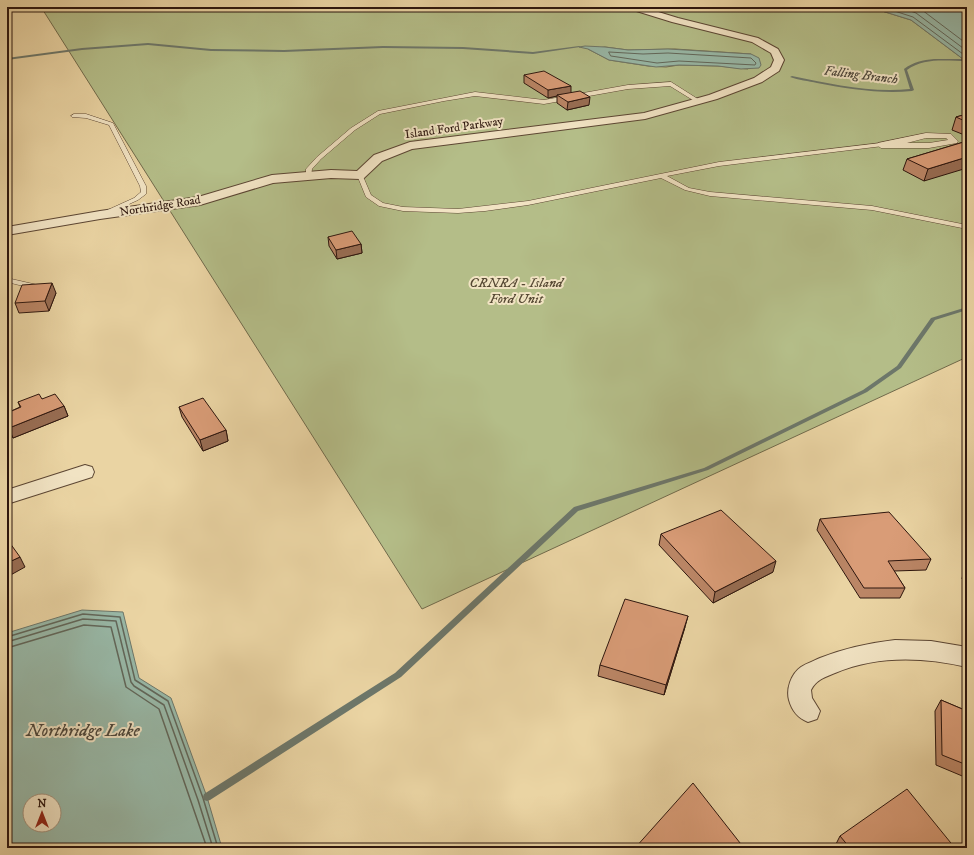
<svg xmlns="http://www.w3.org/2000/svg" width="974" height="855" font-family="'IM FELL DW Pica',serif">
<rect width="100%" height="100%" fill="#ead4a3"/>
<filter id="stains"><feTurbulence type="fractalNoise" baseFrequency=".005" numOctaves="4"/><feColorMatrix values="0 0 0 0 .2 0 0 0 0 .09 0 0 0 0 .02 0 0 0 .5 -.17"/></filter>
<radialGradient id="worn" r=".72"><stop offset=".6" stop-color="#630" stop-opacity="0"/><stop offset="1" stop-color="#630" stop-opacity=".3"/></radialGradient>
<path fill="#b4bd88" stroke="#706a4b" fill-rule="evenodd" d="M 41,7 L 869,7 L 911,20 L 967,62 L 967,357 L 422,609 ZM 605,47 L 628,50 L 675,49 L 751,54 L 748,69 L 718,66 L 679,65 L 666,67 L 648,66 L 609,60 L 588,49 Z"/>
<path fill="#98b8a7" stroke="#6d776a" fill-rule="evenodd" d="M 869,7 L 967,7 L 967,62 L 911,20 Z
M 585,46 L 605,47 L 628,50 L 668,49 L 751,54 L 759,58 L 761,65 L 759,68 L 741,69 L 718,66 L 679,65 L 656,67 L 609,60 L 588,49 L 579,47 Z
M 82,610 L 123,612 L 139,678 L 171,698 L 207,797 L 222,848 L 7,848 L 7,633 ZM 30,801 L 54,801 L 54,825 L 30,825 Z"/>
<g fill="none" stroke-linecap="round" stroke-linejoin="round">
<path stroke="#62675a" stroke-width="1" d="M 882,7 L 913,17 L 967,57
M 899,7 L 916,13 L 967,51
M 918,7 L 967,44
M 609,52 L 643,54 L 668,53 L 751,58 L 756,63 L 755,65 L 679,61 L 657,63 L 611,56 Z"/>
<path stroke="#62675a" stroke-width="1.5" d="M 7,637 L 83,614 L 120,617 L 135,680 L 168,701 L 203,798 L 218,848
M 7,642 L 83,619 L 116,621 L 131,682 L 134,686 L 164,705 L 198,800 L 213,848
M 7,648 L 84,625 L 111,627 L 126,687 L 159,709 L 207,848"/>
<path fill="#6d776a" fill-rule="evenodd" d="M 148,43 L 211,49 L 284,50 L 383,46 L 463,47 L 533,52 L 579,46 L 580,47 L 533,54 L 463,49 L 383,48 L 284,52 L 211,51 L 148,45 L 82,50 L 7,60 L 7,58 L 82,48 Z
M 934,59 L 967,59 L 967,61 C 947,61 924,57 907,70 L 914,90 L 912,91 C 880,94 849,89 817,83 C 809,81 798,80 790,77 L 792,76 C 831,84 870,93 910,89 L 904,69 C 913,62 923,60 934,59 Z
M 967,307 L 967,310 L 935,320 L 901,368 L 867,392 L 708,470 L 578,511 L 401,677 L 210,800 L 207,801 L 204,800 L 203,797 L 204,794 L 395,673 L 574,507 L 704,468 L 863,390 L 897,366 L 931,318 Z"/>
<defs>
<path id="service" d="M 671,82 L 701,101 L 696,102 L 670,86 L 628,89 L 544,104 L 475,96 L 444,101 L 380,114 L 355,130 L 321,159 L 312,169 L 311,176 L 306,175 L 306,169 L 317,157 L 351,128 L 378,111 L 475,92 L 544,100 L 628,85 Z
M 74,114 L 86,114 L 113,123 L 146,186 L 146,194 L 138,200 L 105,215 L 101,215 L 101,213 L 134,198 L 141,192 L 140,186 L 109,125 L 86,118 L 72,117 L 71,116 Z
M 881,143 L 884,145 L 883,146 L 719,166 L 667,176 L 689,188 L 710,192 L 872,206 L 967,225 L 967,229 L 872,210 L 710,196 L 685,190 L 661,178 L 528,205 L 485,211 L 458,213 L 403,211 L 379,206 L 366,197 L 357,175 L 362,174 L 371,195 L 383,203 L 403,207 L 458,209 L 528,201 L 719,162 Z
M 7,278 L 42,286 L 43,288 L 39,290 L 7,282 Z"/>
<path id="pedestrian" d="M 926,133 L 951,134 L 958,141 L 957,143 L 929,148 L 881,148 L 877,145 L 878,143 ZM 926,138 L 946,138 L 948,140 L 929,143 L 907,143 Z"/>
<path id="minor" d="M 629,7 L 642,7 L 678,18 L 758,38 L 778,49 L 784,60 L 779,71 L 762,82 L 717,99 L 645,119 L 412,149 L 382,161 L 364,178 L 360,179 L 331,178 L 273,183 L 200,205 L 100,219 L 7,235 L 7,227 L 100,211 L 198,197 L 272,175 L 331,170 L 357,171 L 374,155 L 410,142 L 644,113 L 709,95 L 754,78 L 771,67 L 774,60 L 771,53 L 752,42 L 672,22 L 630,9 Z
M 85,465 L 92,467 L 94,472 L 92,477 L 7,504 L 7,490 Z
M 895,640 L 931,641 L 967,647 L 967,667 C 923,657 878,655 835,673 C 825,677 816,680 811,690 L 812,698 L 820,711 L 817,719 L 808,722 C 798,718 792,711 789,700 C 786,689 791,674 801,667 C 807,663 814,661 820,658 C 845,648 869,643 895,640 Z"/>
</defs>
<use href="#service" stroke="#5c4633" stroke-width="1"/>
<use href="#pedestrian" stroke="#5c4633" stroke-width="1"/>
<use href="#minor" stroke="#5c4633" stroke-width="2"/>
<use href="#service" fill="#f1e3c3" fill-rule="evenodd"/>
<use href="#pedestrian" fill="#f1e3c3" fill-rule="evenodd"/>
<use href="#minor" fill="#f1e3c3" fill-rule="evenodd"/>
</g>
<path fill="#bb8666" stroke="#2d160e" d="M 524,75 L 571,93 L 589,105 L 567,110 L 557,103 L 557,96 L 548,98 L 524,83 Z
M 967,114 L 967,136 L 952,130 L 956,117 Z
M 967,141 L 924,181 L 903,170 L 907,159 Z
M 328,237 L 361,244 L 362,253 L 337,259 L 329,246 Z
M 56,293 L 49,311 L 19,313 L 15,303 Z
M 42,399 L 64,406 L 68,416 L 13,438 L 7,427 L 7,413 L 20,407 L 18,402 Z
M 179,407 L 226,430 L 228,441 L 203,451 L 182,417 Z
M 820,519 L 931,559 L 926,570 L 894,571 L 905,588 L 900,598 L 860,598 L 817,530 Z
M 661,534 L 773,572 L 713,603 L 659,545 Z
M 967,552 L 967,581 L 962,579 Z
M 685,627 L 664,695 L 598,676 L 600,665 Z
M 941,700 L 967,711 L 967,778 L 936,765 L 935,711 Z
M 840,836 L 955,848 L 837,848 L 835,846 Z"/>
<path fill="#986d53" stroke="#2d160e" d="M 571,86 L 571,94 L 557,95 L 557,96 L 548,98 L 548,90 Z
M 590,97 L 589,105 L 567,110 L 568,102 Z
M 967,157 L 967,168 L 924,181 L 928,169 Z
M 361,244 L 362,253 L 337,259 L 336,250 Z
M 52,283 L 56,293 L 49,311 L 45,301 Z
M 64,406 L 68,416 L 13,438 L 9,428 Z
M 226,430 L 228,441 L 203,451 L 200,440 Z
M 20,557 L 25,567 L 7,577 L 7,563 Z
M 776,561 L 773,572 L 713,603 L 715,592 Z
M 688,616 L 685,627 L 664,695 L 666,685 Z"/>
<path fill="#d99c77" stroke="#2d160e" d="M 544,71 L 571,86 L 548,90 L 524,75 Z
M 580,91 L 590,97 L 568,102 L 557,95 Z
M 967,114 L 967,122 L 956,117 Z
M 967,141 L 967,157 L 928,169 L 907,159 Z
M 352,231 L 361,244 L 336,250 L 328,237 Z
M 52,283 L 45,301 L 15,303 L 22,285 Z
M 39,394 L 42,399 L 55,394 L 64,406 L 9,428 L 7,425 L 7,413 L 21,407 L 18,402 Z
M 203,398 L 226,430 L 200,440 L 179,407 Z
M 721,510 L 776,561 L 715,592 L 661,534 Z
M 889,512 L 931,559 L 888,561 L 905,588 L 864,588 L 820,519 Z
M 7,539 L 20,557 L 7,563 Z
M 625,599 L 688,616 L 666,685 L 600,665 Z
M 941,700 L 967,711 L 967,765 L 942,755 Z
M 693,783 L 744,848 L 635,848 Z
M 907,789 L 955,848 L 850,848 L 840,836 Z"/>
<g text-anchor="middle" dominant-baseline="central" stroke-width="4" stroke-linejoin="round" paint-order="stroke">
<g font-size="12" fill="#2d160e" stroke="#f1e3c3">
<text transform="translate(454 128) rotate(-8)">Island Ford Parkway</text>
<text transform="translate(160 206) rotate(-9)">Northridge Road</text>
</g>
<g font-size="13" font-style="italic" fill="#4d473c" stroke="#f1e3c3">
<text transform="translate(861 75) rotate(7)">Falling Branch</text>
</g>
<g font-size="14" font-style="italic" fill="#564833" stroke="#f1e3c3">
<text x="516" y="283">CRNRA - Island<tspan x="516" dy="16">Ford Unit</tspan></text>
</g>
<g font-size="18" font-style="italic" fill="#4d473c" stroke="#f1e3c3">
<text x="83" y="731">Northridge Lake</text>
</g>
</g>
<rect width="974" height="855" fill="none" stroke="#ead4a3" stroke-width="24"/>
<rect x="8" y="8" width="958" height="839" fill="none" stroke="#2d160e" stroke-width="2"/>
<rect x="12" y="12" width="950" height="831" fill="none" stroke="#2d160e"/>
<g transform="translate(42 813)"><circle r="19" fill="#f1e3c3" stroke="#a3917b"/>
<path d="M0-3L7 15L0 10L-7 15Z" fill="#8f2418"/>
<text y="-6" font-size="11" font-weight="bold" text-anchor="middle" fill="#2d160e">N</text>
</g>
<rect width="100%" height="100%" filter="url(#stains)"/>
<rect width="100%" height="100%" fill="url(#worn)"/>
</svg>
